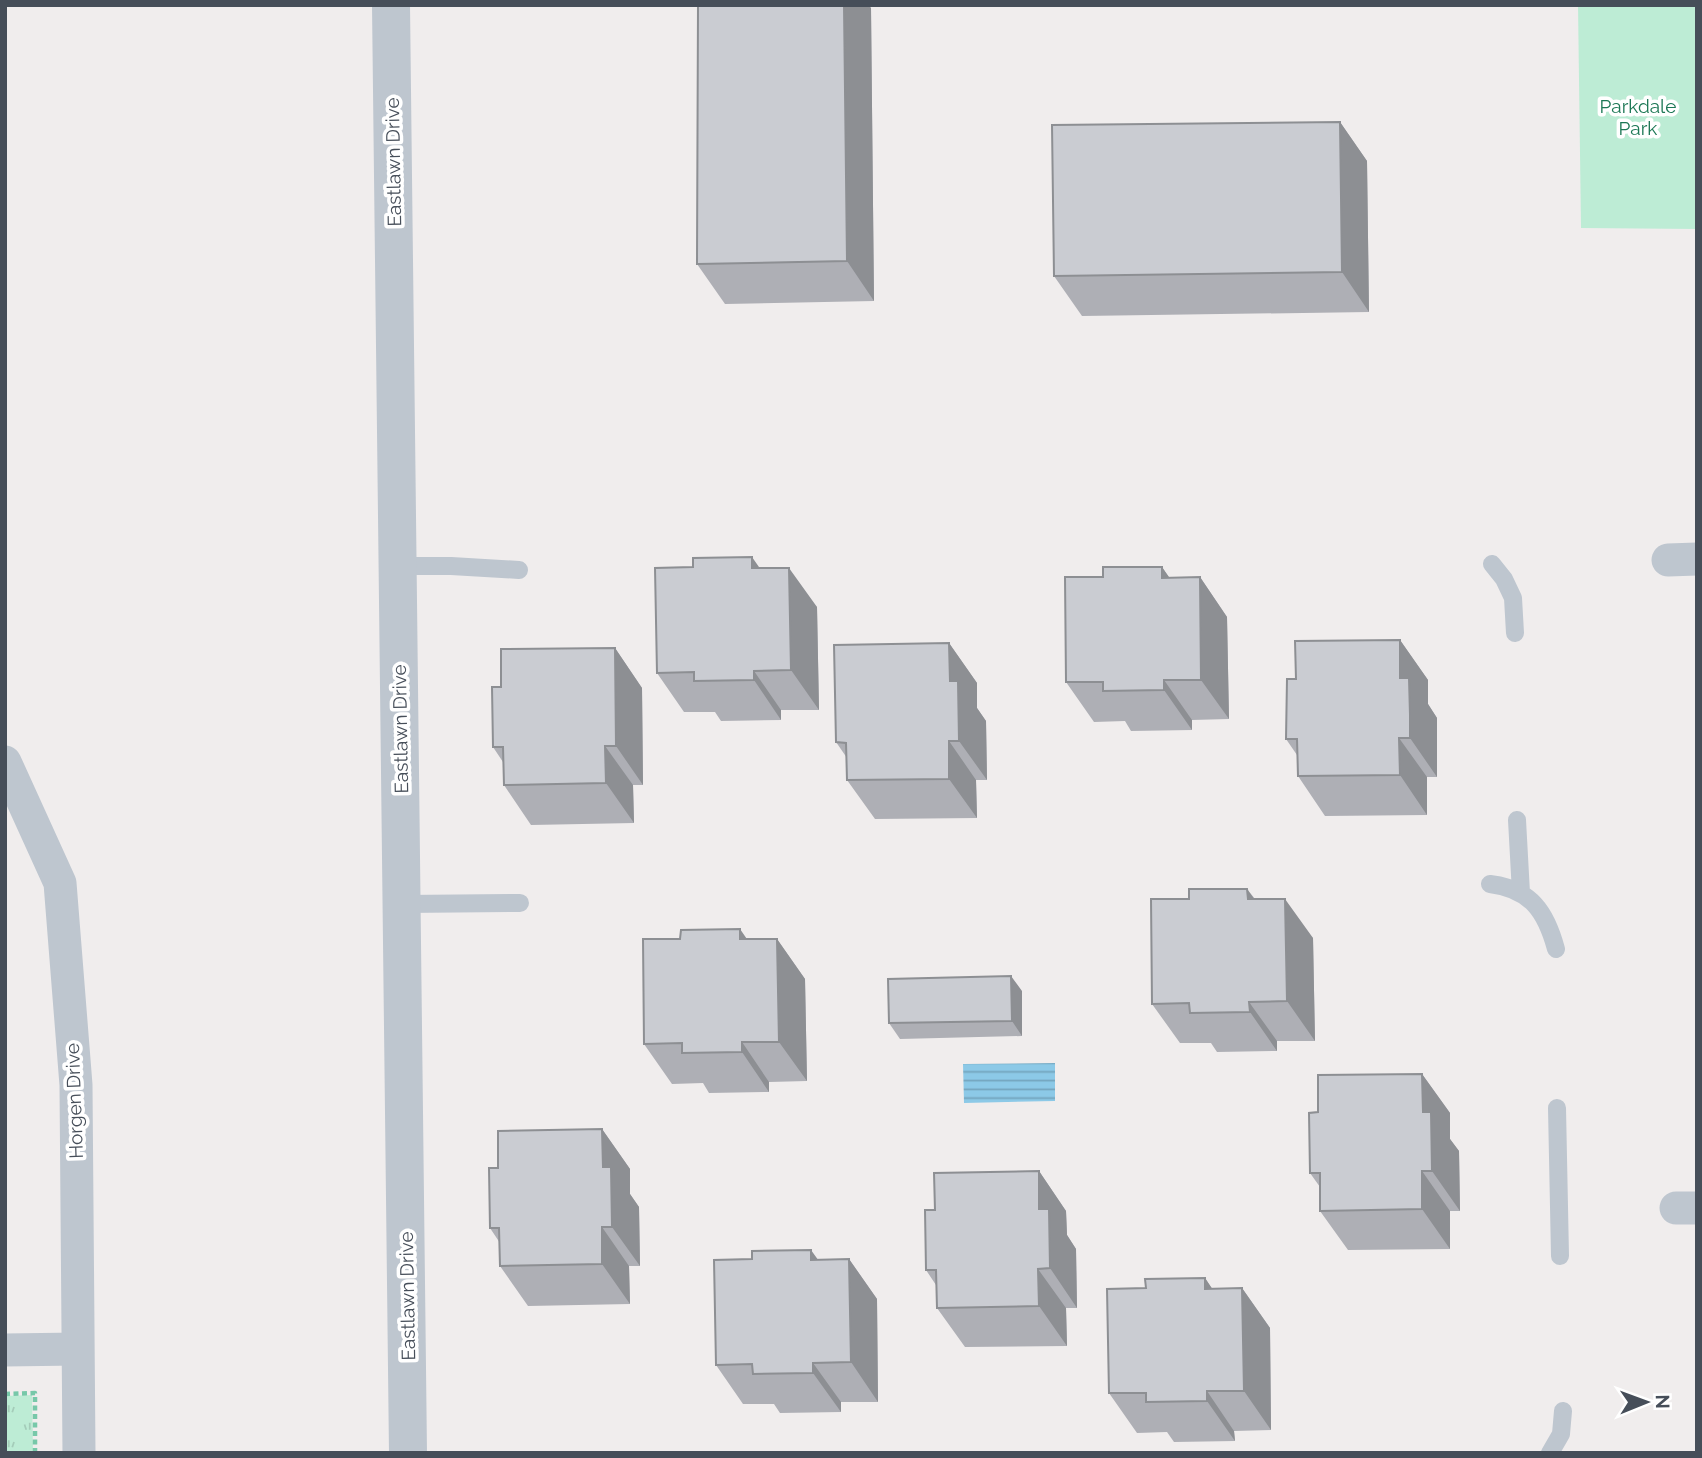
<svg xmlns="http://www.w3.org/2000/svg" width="1702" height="1458" font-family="Raleway,sans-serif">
<defs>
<pattern id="grass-tufts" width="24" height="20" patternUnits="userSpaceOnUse" patternTransform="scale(1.75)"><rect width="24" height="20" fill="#bdecd5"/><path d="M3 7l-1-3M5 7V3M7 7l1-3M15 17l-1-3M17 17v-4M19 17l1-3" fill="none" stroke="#a4ccb9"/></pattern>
<pattern id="water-rules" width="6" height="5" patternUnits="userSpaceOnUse" patternTransform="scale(1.75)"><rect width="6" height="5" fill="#8cc9e7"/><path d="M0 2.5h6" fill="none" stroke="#74a5be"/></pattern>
</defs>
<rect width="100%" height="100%" fill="#f0eded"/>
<path fill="url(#grass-tufts)" d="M 32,1395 L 33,1453 L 5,1453 L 5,1396 Z"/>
<path fill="#bdecd5" d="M 1578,5 L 1697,5 L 1697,229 L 1581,228 Z"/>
<path fill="url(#water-rules)" d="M 1055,1063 L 1055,1101 L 964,1103 L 963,1064 Z"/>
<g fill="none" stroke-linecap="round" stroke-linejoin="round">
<path stroke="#77c8a9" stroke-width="4.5" stroke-dasharray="5 3.5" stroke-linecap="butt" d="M 5,1394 L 35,1393 L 35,1453"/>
<path stroke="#bec6cf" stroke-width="18" d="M 1492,564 L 1504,579 L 1513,598 L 1515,633
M 398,566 L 451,566 L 519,570
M 1517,820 L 1521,893
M 1490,884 C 1531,889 1546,912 1556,949
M 403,904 L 520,903
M 1557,1108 L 1560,1256
M 1550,1453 L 1561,1434 L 1563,1411"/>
<path stroke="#bec6cf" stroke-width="33" d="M 1668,560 L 1697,559
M 5,762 L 60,883 L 76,1085 L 79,1453
M 1676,1208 L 1697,1208
M 5,1350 L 78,1349"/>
<path stroke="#bec6cf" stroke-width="38" d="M 391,5 L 408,1453"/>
</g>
<path fill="#aeafb5" d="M 871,8 L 874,301 L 725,304 L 697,264 Z
M 1340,122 L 1367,161 L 1369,312 L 1082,316 L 1054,276 Z
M 1162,567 L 1169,578 L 1200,577 L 1227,617 L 1229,719 L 1192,720 L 1192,730 L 1131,731 L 1125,721 L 1094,722 L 1066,682 L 1103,577 Z
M 760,568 L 817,607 L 819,710 L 781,710 L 781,720 L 721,721 L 715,712 L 684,712 L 657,673 Z
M 1400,640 L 1428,680 L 1428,704 L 1437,718 L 1437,777 L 1427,777 L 1427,815 L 1325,816 L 1298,776 L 1297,755 L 1286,739 L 1296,679 Z
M 949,643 L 977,683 L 977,708 L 986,721 L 987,780 L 976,780 L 977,818 L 875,819 L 847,780 L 847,758 L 836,742 Z
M 615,648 L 642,688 L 643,785 L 633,785 L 634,823 L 531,825 L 504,785 L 503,762 L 493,747 L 501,687 Z
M 1247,889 L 1255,899 L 1313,938 L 1315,1041 L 1277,1041 L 1277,1051 L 1217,1052 L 1211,1043 L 1180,1043 L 1152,1004 Z
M 747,939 L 777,939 L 805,979 L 807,1081 L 769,1082 L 769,1092 L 709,1093 L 703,1083 L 672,1084 L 644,1044 Z
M 1022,991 L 1022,1036 L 900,1039 L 889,1023 Z
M 1422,1074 L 1450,1113 L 1450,1139 L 1459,1151 L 1460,1211 L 1450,1211 L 1450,1249 L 1348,1250 L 1320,1211 L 1320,1187 L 1310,1173 L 1318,1112 Z
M 602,1129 L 630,1169 L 630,1194 L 639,1207 L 640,1266 L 629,1266 L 630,1304 L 528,1306 L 500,1266 L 500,1243 L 490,1228 L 498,1168 Z
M 1039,1171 L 1066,1211 L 1067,1235 L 1076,1249 L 1077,1308 L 1066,1308 L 1067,1346 L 965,1347 L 937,1308 L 936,1285 L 926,1270 L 935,1210 Z
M 849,1259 L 877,1299 L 878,1402 L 841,1402 L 841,1412 L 780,1413 L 774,1404 L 743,1404 L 716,1365 L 818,1260 Z
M 1205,1278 L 1212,1289 L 1242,1288 L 1270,1328 L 1271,1430 L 1234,1431 L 1235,1441 L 1174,1442 L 1167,1432 L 1137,1433 L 1109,1393 L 1146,1288 Z"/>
<path fill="#8d8f93" d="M 844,5 L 869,5 L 871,8 L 874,301 L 847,261 Z
M 1340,122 L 1367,161 L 1369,312 L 1342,272 Z
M 752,557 L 780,597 L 752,568 Z
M 1162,567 L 1190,607 L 1162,578 Z
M 789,568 L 817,607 L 819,710 L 791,670 Z
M 1200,577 L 1227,617 L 1229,719 L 1201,680 Z
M 1400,640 L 1428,680 L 1428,704 L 1437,718 L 1437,777 L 1410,738 L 1400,678 Z
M 949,643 L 977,683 L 977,708 L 986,721 L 987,780 L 959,741 L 950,681 Z
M 615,648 L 642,688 L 643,785 L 616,746 Z
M 754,671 L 781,710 L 781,720 L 754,680 Z
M 1164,680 L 1192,720 L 1192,730 L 1164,690 Z
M 1399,738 L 1427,777 L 1427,815 L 1400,775 Z
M 949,741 L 976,780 L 977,818 L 949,779 Z
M 605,746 L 633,785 L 634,823 L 606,783 Z
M 1247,889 L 1275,928 L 1248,899 Z
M 1285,899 L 1313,938 L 1315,1041 L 1287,1001 Z
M 740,929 L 767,968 L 740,939 Z
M 777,939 L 805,979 L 807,1081 L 779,1042 Z
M 1011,976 L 1022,991 L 1022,1036 L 1012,1021 Z
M 1249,1002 L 1277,1041 L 1277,1051 L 1250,1012 Z
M 742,1042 L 769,1082 L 769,1092 L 742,1052 Z
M 1422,1074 L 1450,1113 L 1450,1139 L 1459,1151 L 1460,1211 L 1432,1171 L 1423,1112 Z
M 602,1129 L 630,1169 L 630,1194 L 639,1207 L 640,1266 L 612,1227 L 603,1167 Z
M 1039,1171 L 1066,1211 L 1067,1235 L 1076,1249 L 1077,1308 L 1050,1268 L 1039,1209 Z
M 1422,1171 L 1450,1211 L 1450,1249 L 1422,1209 Z
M 602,1227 L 629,1266 L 630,1304 L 602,1264 Z
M 811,1250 L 839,1289 L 811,1260 Z
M 849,1259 L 877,1299 L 878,1402 L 851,1362 Z
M 1038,1269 L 1066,1308 L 1067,1346 L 1039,1306 Z
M 1205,1278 L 1232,1318 L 1205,1289 Z
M 1242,1288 L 1270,1328 L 1271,1430 L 1244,1391 Z
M 813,1363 L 841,1402 L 841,1412 L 813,1373 Z
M 1207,1391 L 1234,1431 L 1235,1441 L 1207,1401 Z"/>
<path fill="#caccd2" stroke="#8d8f93" stroke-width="2" d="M 698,5 L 844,5 L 847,261 L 697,264 Z
M 1340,122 L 1342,272 L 1054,276 L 1052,125 Z
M 752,557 L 752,568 L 789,568 L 791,670 L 754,671 L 754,680 L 694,681 L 694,672 L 657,673 L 655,568 L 693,567 L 693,558 Z
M 1103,567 L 1162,567 L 1162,578 L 1200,577 L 1201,680 L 1164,680 L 1164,690 L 1103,691 L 1103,682 L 1066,682 L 1065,577 L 1103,577 Z
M 1400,640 L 1400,678 L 1409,678 L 1410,715 L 1410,738 L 1399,738 L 1400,775 L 1298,776 L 1297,739 L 1286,739 L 1287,679 L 1296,679 L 1295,641 Z
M 949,643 L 950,681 L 958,681 L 959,741 L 949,741 L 949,779 L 847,780 L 846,743 L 836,742 L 834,645 Z
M 615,648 L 616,746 L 605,746 L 606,783 L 504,785 L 503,747 L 493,747 L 492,687 L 501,687 L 501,649 Z
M 1189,889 L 1247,889 L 1248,899 L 1285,899 L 1287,1001 L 1249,1002 L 1250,1012 L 1190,1013 L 1189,1003 L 1152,1004 L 1151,899 L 1189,899 Z
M 740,929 L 740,939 L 777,939 L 779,1042 L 742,1042 L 742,1052 L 682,1053 L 682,1043 L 644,1044 L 643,939 L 680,939 L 681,930 Z
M 1011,976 L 1012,1021 L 889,1023 L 888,979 Z
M 1422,1074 L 1423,1112 L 1431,1112 L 1432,1171 L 1422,1171 L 1422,1209 L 1320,1211 L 1320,1173 L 1310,1173 L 1309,1113 L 1318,1112 L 1318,1075 Z
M 602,1129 L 603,1167 L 611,1167 L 612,1227 L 602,1227 L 602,1264 L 500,1266 L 499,1228 L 490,1228 L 489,1168 L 498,1168 L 498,1131 Z
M 1039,1171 L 1039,1209 L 1049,1209 L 1050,1268 L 1038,1269 L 1039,1306 L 937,1308 L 936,1270 L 926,1270 L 925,1210 L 935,1210 L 934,1173 Z
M 811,1250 L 811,1260 L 849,1259 L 851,1362 L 813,1363 L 813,1373 L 753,1374 L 752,1364 L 716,1365 L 714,1260 L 752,1259 L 752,1251 Z
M 1205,1278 L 1205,1289 L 1242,1288 L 1244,1391 L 1207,1391 L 1207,1401 L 1146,1402 L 1146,1393 L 1109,1393 L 1107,1289 L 1146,1288 L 1145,1279 Z"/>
<g text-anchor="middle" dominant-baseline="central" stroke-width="7" stroke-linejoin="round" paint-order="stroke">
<g font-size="19" fill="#1b7754" stroke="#fff">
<text x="1638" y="106">Parkdale<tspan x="1638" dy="22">Park</tspan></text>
</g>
<g font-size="19" fill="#464e59" stroke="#fff">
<text transform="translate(393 162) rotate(-91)">Eastlawn Drive</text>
<text transform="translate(400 729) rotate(-91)">Eastlawn Drive</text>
<text transform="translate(74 1101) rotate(-92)">Horgen Drive</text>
<text transform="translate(407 1296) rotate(-91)">Eastlawn Drive</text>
</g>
</g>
<rect width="1702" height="1458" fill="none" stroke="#464e59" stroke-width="14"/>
<g transform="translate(1646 1402) rotate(89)" stroke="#ffffff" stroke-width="5" paint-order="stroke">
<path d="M0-5L12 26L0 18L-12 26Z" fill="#464e59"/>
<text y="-10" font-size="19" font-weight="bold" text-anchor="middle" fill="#464e59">N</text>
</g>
</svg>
